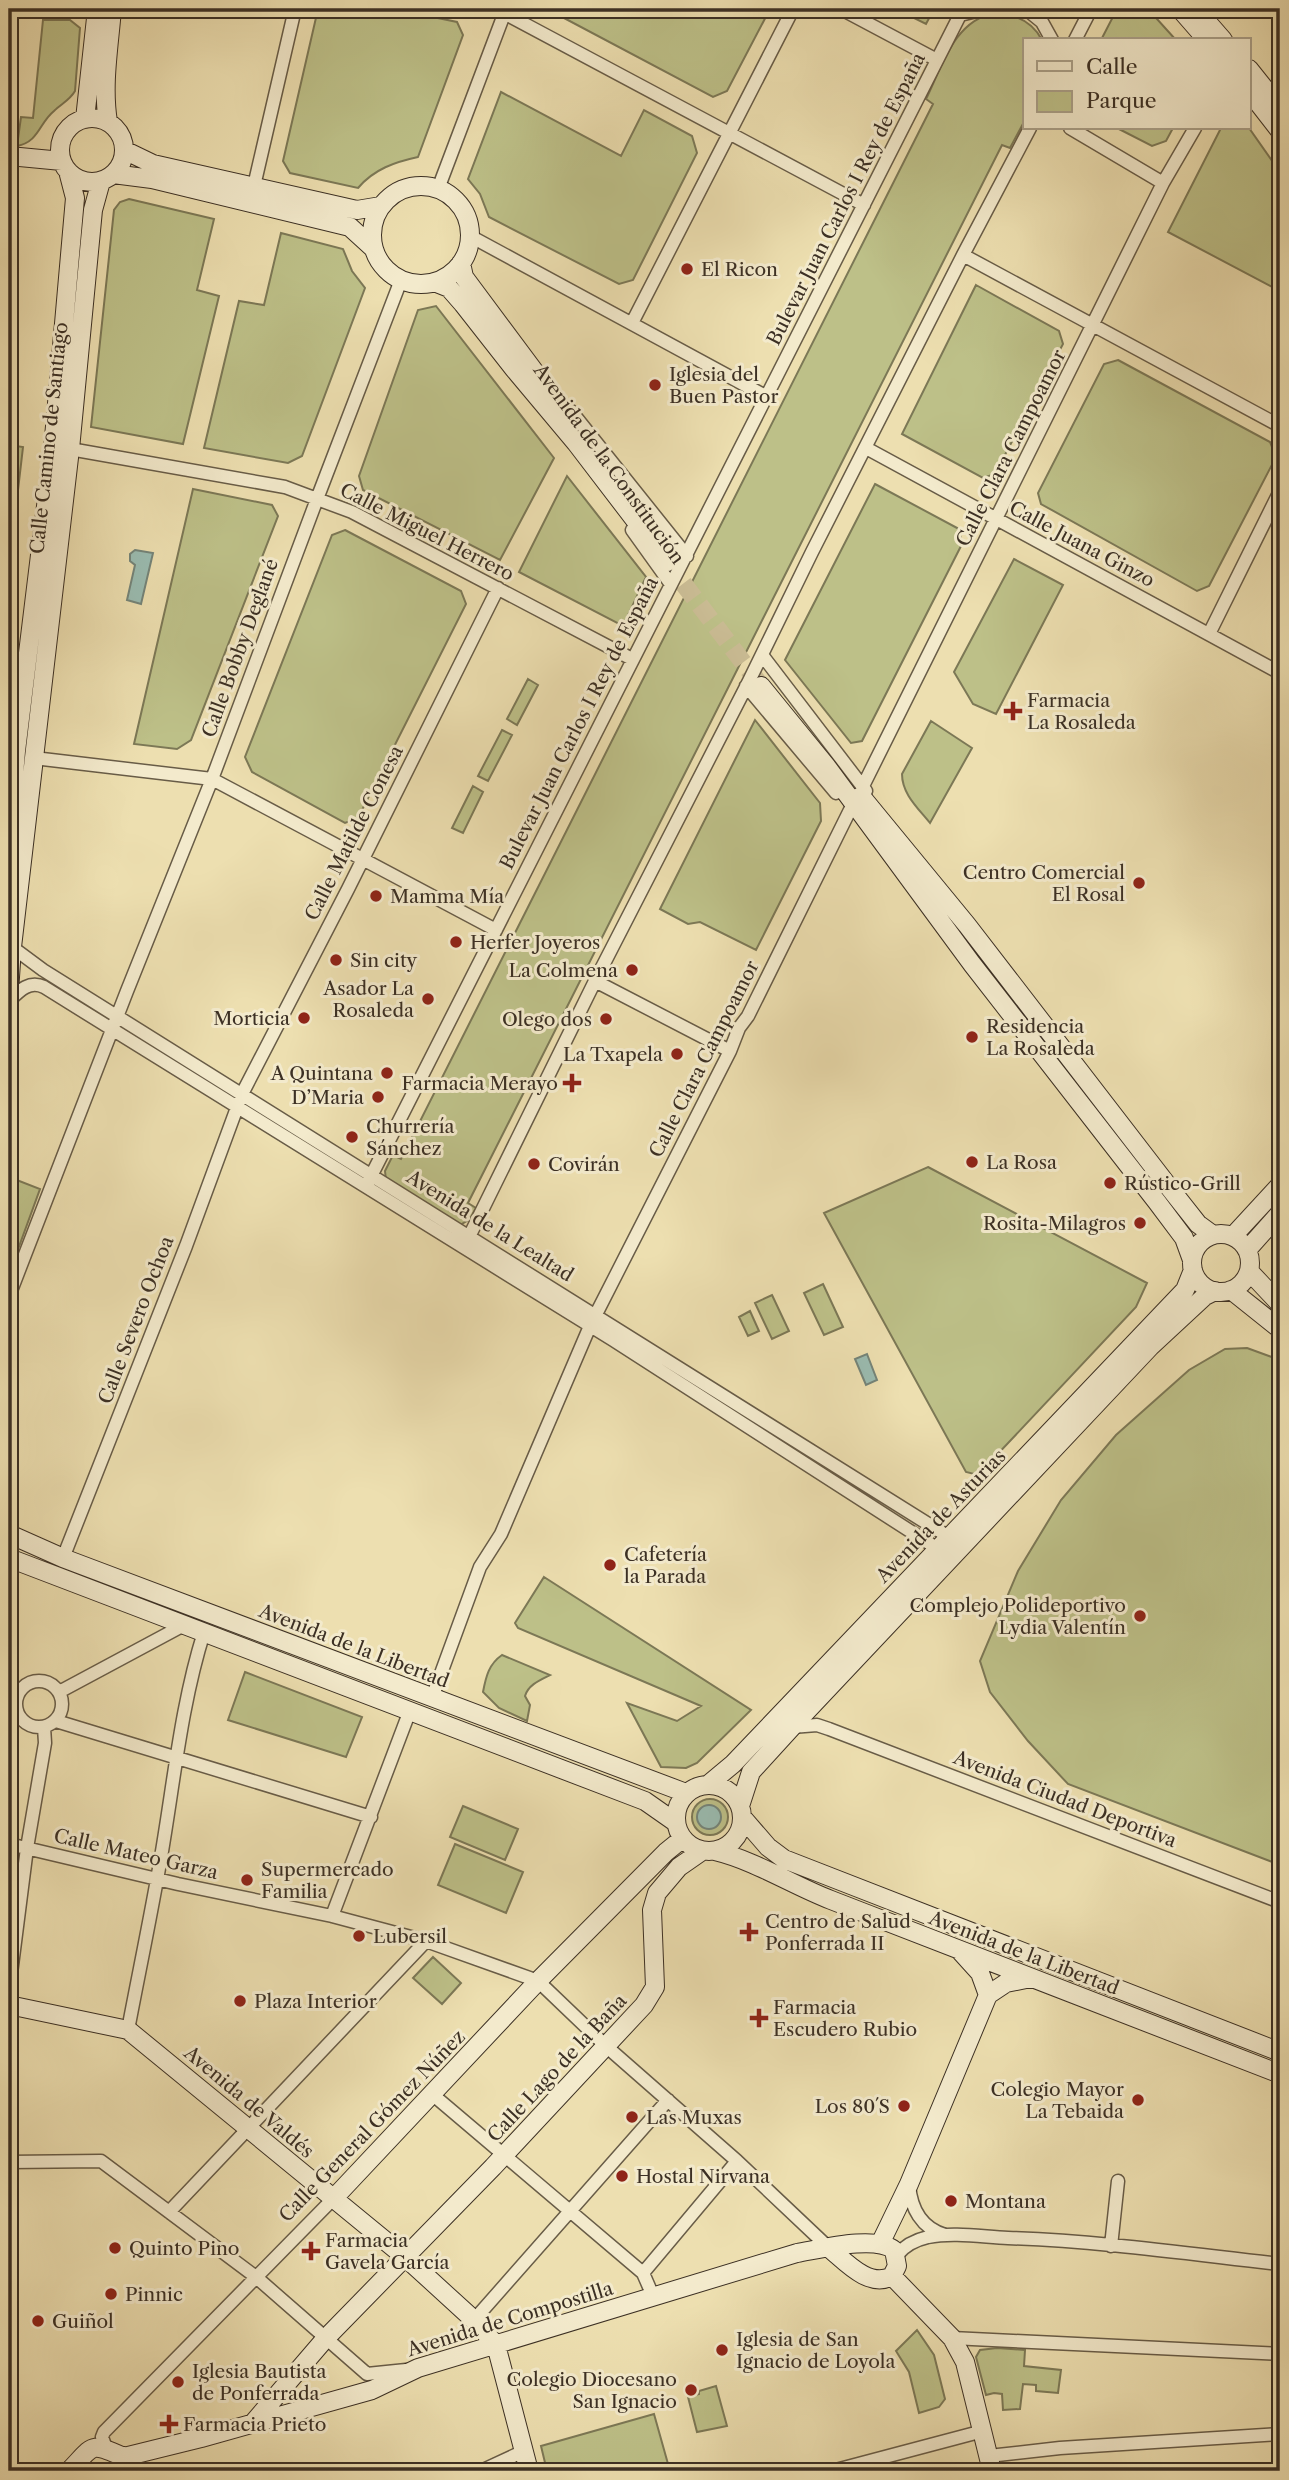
<svg xmlns="http://www.w3.org/2000/svg" width="1289" height="2480" font-family="'Libre Caslon Text',serif">
<rect width="100%" height="100%" fill="#eddfb0"/>
<filter id="stains"><feTurbulence type="fractalNoise" baseFrequency=".00286" numOctaves="4"/><feColorMatrix values="0 0 0 0 .2 0 0 0 0 .09 0 0 0 0 .02 0 0 0 .5 -.17"/></filter>
<radialGradient id="worn" r=".72"><stop offset=".6" stop-color="#630" stop-opacity="0"/><stop offset="1" stop-color="#630" stop-opacity=".3"/></radialGradient>
<path fill="#bdc088" stroke="#7c7856" stroke-width="2" d="M 318,9 L 394,9 L 457,22 L 463,35 L 418,157 C 395,162 374,169 358,188 L 290,173 L 283,161 Z
M 547,9 L 770,9 L 727,91 L 713,97 Z
M 896,9 L 934,9 L 926,24 Z
M 1117,9 L 1148,9 L 1176,40 L 1101,40 Z
M 995,13 C 1015,14 1032,21 1042,40 L 1025,40 L 1025,120 L 1010,148 L 1002,145 L 468,1203 L 476,1208 L 470,1219 L 460,1225 L 386,1180 L 385,1171 L 393,1155 L 401,1159 L 933,104 L 926,99 C 942,67 954,20 995,13 Z
M 43,20 L 70,20 L 80,28 L 75,91 C 70,100 61,104 54,111 C 39,123 39,142 17,146 L 21,117 L 33,118 Z
M 501,92 L 621,156 L 644,110 L 692,136 L 697,153 L 633,280 L 619,284 L 489,217 L 480,194 L 468,179 Z
M 1117,128 L 1173,128 L 1166,141 L 1152,146 Z
M 1221,128 L 1249,128 L 1280,172 L 1280,291 L 1168,232 Z
M 129,199 L 214,219 L 197,290 L 219,296 L 183,444 L 91,427 L 114,210 L 120,202 Z
M 281,233 L 343,249 L 352,271 L 365,288 L 302,456 L 288,463 L 204,448 L 239,301 L 264,305 Z
M 976,285 L 1059,331 L 1063,344 L 995,474 L 983,478 L 902,434 Z
M 436,306 L 554,458 L 500,560 L 363,490 L 359,476 L 418,310 Z
M 1118,360 L 1270,442 L 1276,457 L 1209,586 L 1197,591 L 1041,504 L 1038,493 L 1104,364 Z
M 9,445 L 23,447 L 16,507 L 9,506 Z
M 567,476 L 646,577 L 623,626 L 519,572 Z
M 875,484 L 959,529 L 962,544 L 862,741 L 851,743 L 785,660 Z
M 193,489 L 272,505 L 278,516 L 191,740 L 177,749 L 134,744 Z
M 345,530 L 461,591 L 466,604 L 358,818 L 345,823 L 252,772 L 245,757 L 332,535 Z
M 1014,559 L 1063,585 L 996,714 L 973,704 L 954,672 Z
M 528,679 L 538,685 L 517,725 L 507,719 Z
M 755,720 L 820,803 L 821,821 L 756,950 L 700,922 L 688,924 L 660,909 Z
M 931,721 L 972,748 L 930,823 C 918,808 902,794 902,774 Z
M 502,730 L 512,735 L 488,781 L 478,776 Z
M 473,786 L 483,792 L 463,833 L 452,828 Z
M 928,1167 L 1147,1283 L 1136,1307 L 978,1475 L 966,1472 L 824,1213 Z
M 9,1177 L 40,1189 L 9,1274 Z
M 823,1284 L 843,1327 L 824,1335 L 804,1293 Z
M 772,1295 L 789,1331 L 772,1339 L 755,1303 Z
M 750,1311 L 759,1331 L 748,1336 L 739,1317 Z
M 1247,1348 L 1280,1360 L 1280,1865 L 1068,1784 L 1028,1741 L 990,1692 L 980,1661 L 1018,1571 L 1061,1500 L 1116,1435 L 1189,1370 L 1225,1349 Z
M 544,1577 L 751,1710 L 697,1763 L 686,1768 L 661,1767 L 627,1703 L 677,1721 L 701,1706 L 518,1628 L 515,1623 Z
M 502,1655 L 550,1675 C 540,1680 528,1685 525,1696 L 530,1705 L 527,1721 L 499,1708 L 483,1692 C 486,1676 489,1664 502,1655 Z
M 245,1672 L 362,1717 L 346,1757 L 228,1720 Z
M692 1817a18 18 0 1 1 36 0a18 18 0 1 1-36 0Z
M 463,1806 L 518,1829 L 505,1860 L 450,1837 Z
M 455,1844 L 523,1872 L 506,1913 L 438,1885 Z
M 433,1957 L 461,1983 L 442,2004 L 413,1978 Z
M 917,2330 L 934,2355 L 945,2399 L 939,2407 L 919,2413 L 909,2372 L 896,2351 Z
M 997,2348 L 1025,2350 L 1024,2366 L 1061,2370 L 1058,2393 L 1036,2391 L 1036,2385 L 1023,2384 L 1020,2409 L 1003,2410 L 1002,2394 L 994,2393 L 986,2395 L 976,2357 L 980,2350 Z
M 716,2386 L 727,2426 L 697,2432 L 688,2397 L 699,2394 L 699,2391 Z
M 654,2414 L 670,2471 L 547,2471 L 541,2446 Z"/>
<path fill="#9abcb1" stroke="#748479" stroke-width="2" d="M 135,550 L 153,553 L 141,604 L 127,600 L 135,565 L 130,561 L 130,554 Z
M 867,1354 L 877,1380 L 866,1385 L 855,1359 Z
M697 1817a12 12 0 1 1 24 0a12 12 0 1 1-24 0Z"/>
<g fill="none" stroke-linecap="round" stroke-linejoin="round">
<path stroke="#cabc94" stroke-width="18" stroke-dasharray="18 9" stroke-linecap="butt" d="M 667,562 L 761,686"/>
<defs>
<path id="street" d="M 488,9 L 504,13 L 864,205
M 841,9 L 937,60
M 1026,9 L 1042,22 L 1052,40
M 960,15 L 985,9
M 1075,40 L 1091,9
M 1070,128 L 1163,183
M 254,186 L 295,9
M 438,189 L 506,9
M 470,236 L 767,397
M 963,255 L 1280,426
M 632,323 L 793,9
M 571,411 L 687,556
M 866,448 L 1280,673
M 70,449 L 285,487 L 352,512 L 632,659
M 632,530 L 670,583
M 1209,634 L 1280,491
M 762,655 L 866,791
M 746,686 L 836,793
M 34,758 L 212,779 L 496,930
M 863,786 L 1163,183 L 1195,128
M 12,947 L 43,970 L 949,1537
M 595,981 L 730,1051
M 9,1001 C 19,991 29,980 44,987 L 613,1340 L 938,1549
M 366,1186 L 963,9
M 464,1247 L 595,981 L 749,681 L 812,552 L 963,255 L 1030,128
M 9,1296 L 127,991 L 212,779 L 317,499 L 401,280
M 63,1558 L 186,1246 L 242,1094 L 348,889 L 498,588
M16 1704a23 23 0 1 1 46 0a23 23 0 1 1-46 0Z
M 59,1692 L 184,1625
M 432,1698 L 480,1567 L 501,1534 L 590,1326 L 730,1051 L 739,1028 L 748,1016 L 850,810
M 56,1721 L 371,1817
M 792,1727 L 817,1725 L 829,1729 L 1280,1902
M 9,1844 L 178,1884 L 332,1916 L 426,1941 L 538,1981 L 607,2047 L 737,2161 L 829,2248
M 332,1916 L 409,1713
M 9,1989 L 27,1848 L 45,1743 L 44,1727
M 128,2030 C 139,1972 151,1915 161,1857 C 174,1782 181,1705 204,1632
M 432,2094 L 643,2273 L 653,2296
M 9,2162 L 101,2161 L 256,2277 L 367,2374 L 406,2370
M 909,2185 C 911,2208 921,2228 945,2235
M 169,2212 L 426,1941
M 1111,2246 L 1118,2181
M 897,2255 C 905,2245 915,2240 928,2237 C 954,2232 983,2237 1008,2238 C 1099,2241 1190,2254 1280,2264
M 1278,2264 L 1280,2244
M 643,2273 L 737,2161
M 474,2320 L 668,2100
M 952,2338 L 1280,2354
M 106,2448 L 102,2437 L 104,2432 L 334,2198
M 989,2456 L 1060,2448 L 1280,2434
M 481,2471 L 524,2451
M 832,2471 L 983,2431"/>
<path id="secondary" d="M 1180,9 L 1207,40
M 1196,9 L 1223,40
M 1249,69 L 1280,108
M 1249,91 L 1280,131
M60 150a32 32 0 1 1 64 0a32 32 0 1 1-64 0Z
M 85,119 L 97,9
M 108,122 C 102,85 109,47 112,9
M 124,150 L 153,164 L 357,210 L 381,206
M 9,156 L 62,161
M 113,174 L 152,179 L 350,227 L 373,248
M372 235a49 49 0 1 1 98 0a49 49 0 1 1-98 0Z
M 461,263 L 464,277 L 572,422
M 434,282 L 449,288 L 463,304 L 514,369 L 576,443 L 667,562
M 761,686 L 827,767 L 972,964 L 1157,1202 L 1184,1238 L 1192,1260
M 861,796 L 967,925 L 1172,1191 L 1198,1224 L 1213,1235
M 9,837 L 16,751 L 53,449 L 75,198 L 68,171
M 9,992 L 12,947 L 70,449 L 93,210 L 101,181
M1192 1263a29 29 0 1 1 58 0a29 29 0 1 1-58 0Z
M 1233,1236 L 1280,1185
M 1247,1250 L 1280,1213
M 1249,1271 L 1280,1304
M 1231,1290 L 1280,1329
M 9,1534 L 63,1558 L 686,1793
M 9,1558 L 645,1801 L 675,1822
M 709,1784 L 733,1764 L 1185,1290 L 1193,1270
M676 1818a33 33 0 1 1 66 0a33 33 0 1 1-66 0Z
M 740,1806 L 751,1772 L 803,1715 L 1150,1347 L 1205,1296 L 1215,1291
M 742,1817 L 768,1847 L 784,1859 L 1280,2052
M 715,1851 C 756,1861 792,1885 831,1900 L 1280,2074
M 961,1952 L 980,1973 L 988,1995
M 9,2005 L 128,2030 L 405,2257 L 474,2320 L 496,2345 L 529,2471
M 334,2198 L 538,1981 L 666,1852 L 682,1839
M 880,2244 L 909,2184 L 988,1995 L 1006,1983 L 1031,1978
M 892,2276 L 952,2338 L 965,2362 L 992,2471
M 253,2423 L 325,2339 L 493,2167 L 644,2005 L 655,1987 L 652,1910 L 657,1893 L 679,1867 L 702,1851
M 124,2457 L 201,2438 L 372,2390 L 418,2368 L 797,2253 C 821,2249 875,2235 894,2250 L 897,2266 L 892,2276 C 869,2289 845,2261 829,2248
M 69,2471 C 95,2444 89,2442 124,2457"/>
</defs>
<use href="#street" stroke="#685c47" stroke-width="15"/>
<use href="#secondary" stroke="#3c3024" stroke-width="20"/>
<use href="#street" stroke="#f3eacc" stroke-width="12"/>
<use href="#secondary" stroke="#f3eacc" stroke-width="18"/>
</g>
<g fill="#8f2418" stroke="#f3eacc" stroke-width="2.5">
<circle cx="687" cy="269" r="7"/>
<circle cx="655" cy="385" r="7"/>
<path d="M1009.5 700.5h7v7h7v7h-7v7h-7v-7h-7v-7h7z"/>
<circle cx="1139" cy="883" r="7"/>
<circle cx="376" cy="896" r="7"/>
<circle cx="456" cy="942" r="7"/>
<circle cx="336" cy="960" r="7"/>
<circle cx="632" cy="970" r="7"/>
<circle cx="428" cy="999" r="7"/>
<circle cx="304" cy="1018" r="7"/>
<circle cx="606" cy="1019" r="7"/>
<circle cx="972" cy="1037" r="7"/>
<circle cx="677" cy="1054" r="7"/>
<circle cx="387" cy="1073" r="7"/>
<path d="M568.5 1072.5h7v7h7v7h-7v7h-7v-7h-7v-7h7z"/>
<circle cx="378" cy="1097" r="7"/>
<circle cx="352" cy="1137" r="7"/>
<circle cx="972" cy="1162" r="7"/>
<circle cx="534" cy="1164" r="7"/>
<circle cx="1110" cy="1183" r="7"/>
<circle cx="1140" cy="1223" r="7"/>
<circle cx="610" cy="1565" r="7"/>
<circle cx="1140" cy="1616" r="7"/>
<circle cx="247" cy="1880" r="7"/>
<path d="M745.5 1921.5h7v7h7v7h-7v7h-7v-7h-7v-7h7z"/>
<circle cx="359" cy="1936" r="7"/>
<circle cx="240" cy="2001" r="7"/>
<path d="M755.5 2007.5h7v7h7v7h-7v7h-7v-7h-7v-7h7z"/>
<circle cx="1138" cy="2100" r="7"/>
<circle cx="904" cy="2106" r="7"/>
<circle cx="632" cy="2117" r="7"/>
<circle cx="622" cy="2176" r="7"/>
<circle cx="951" cy="2201" r="7"/>
<circle cx="115" cy="2248" r="7"/>
<path d="M307.5 2240.5h7v7h7v7h-7v7h-7v-7h-7v-7h7z"/>
<circle cx="111" cy="2294" r="7"/>
<circle cx="38" cy="2321" r="7"/>
<circle cx="722" cy="2350" r="7"/>
<circle cx="178" cy="2382" r="7"/>
<circle cx="691" cy="2390" r="7"/>
<path d="M165.5 2413.5h7v7h7v7h-7v7h-7v-7h-7v-7h7z"/>
</g>
<g text-anchor="middle" dominant-baseline="central" stroke-width="6" stroke-linejoin="round" paint-order="stroke">
<g font-size="19" fill="#3c3024" stroke="#f3eacc">
<text transform="translate(846 199) rotate(-63)">Bulevar Juan Carlos I Rey de España</text>
<text transform="translate(49 438) rotate(-84)">Calle Camino de Santiago</text>
<text transform="translate(1011 448) rotate(-63)">Calle Clara Campoamor</text>
<text transform="translate(609 464) rotate(54)">Avenida de la Constitución</text>
<text transform="translate(427 532) rotate(27)">Calle Miguel Herrero</text>
<text transform="translate(1082 544) rotate(28)">Calle Juana Ginzo</text>
<text transform="translate(240 648) rotate(-70)">Calle Bobby Deglané</text>
<text transform="translate(579 723) rotate(-63)">Bulevar Juan Carlos I Rey de España</text>
<text transform="translate(354 833) rotate(-63)">Calle Matilde Conesa</text>
<text transform="translate(704 1059) rotate(-63)">Calle Clara Campoamor</text>
<text transform="translate(490 1226) rotate(32)">Avenida de la Lealtad</text>
<text transform="translate(136 1320) rotate(-69)">Calle Severo Ochoa</text>
<text transform="translate(941 1516) rotate(-46)">Avenida de Asturias</text>
<text transform="translate(354 1646) rotate(21)">Avenida de la Libertad</text>
<text transform="translate(1065 1799) rotate(21)">Avenida Ciudad Deportiva</text>
<text transform="translate(136 1854) rotate(13)">Calle Mateo Garza</text>
<text transform="translate(1024 1953) rotate(21)">Avenida de la Libertad</text>
<text transform="translate(557 2068) rotate(-47)">Calle Lago de la Baña</text>
<text transform="translate(249 2102) rotate(40)">Avenida de Valdés</text>
<text transform="translate(372 2126) rotate(-46)">Calle General Gómez Núñez</text>
<text transform="translate(510 2319) rotate(-17)">Avenida de Compostilla</text>
</g>
<g font-size="19" fill="#3c3024" stroke="#f3eacc" text-anchor="start">
<text x="701" y="269">El Ricon</text>
<text x="669" y="374">Iglesia del<tspan x="669" dy="22">Buen Pastor</tspan></text>
<text x="1027" y="700">Farmacia<tspan x="1027" dy="22">La Rosaleda</tspan></text>
<text x="1125" y="872" text-anchor="end">Centro Comercial<tspan x="1125" dy="22">El Rosal</tspan></text>
<text x="390" y="896">Mamma Mía</text>
<text x="470" y="942">Herfer Joyeros</text>
<text x="350" y="960">Sin city</text>
<text x="618" y="970" text-anchor="end">La Colmena</text>
<text x="414" y="988" text-anchor="end">Asador La<tspan x="414" dy="22">Rosaleda</tspan></text>
<text x="290" y="1018" text-anchor="end">Morticia</text>
<text x="592" y="1019" text-anchor="end">Olego dos</text>
<text x="986" y="1026">Residencia<tspan x="986" dy="22">La Rosaleda</tspan></text>
<text x="663" y="1054" text-anchor="end">La Txapela</text>
<text x="373" y="1073" text-anchor="end">A Quintana</text>
<text x="558" y="1083" text-anchor="end">Farmacia Merayo</text>
<text x="364" y="1097" text-anchor="end">D’Maria</text>
<text x="366" y="1126">Churrería<tspan x="366" dy="22">Sánchez</tspan></text>
<text x="986" y="1162">La Rosa</text>
<text x="548" y="1164">Covirán</text>
<text x="1124" y="1183">Rústico-Grill</text>
<text x="1126" y="1223" text-anchor="end">Rosita-Milagros</text>
<text x="624" y="1554">Cafetería<tspan x="624" dy="22">la Parada</tspan></text>
<text x="1126" y="1605" text-anchor="end">Complejo Polideportivo<tspan x="1126" dy="22">Lydia Valentín</tspan></text>
<text x="261" y="1869">Supermercado<tspan x="261" dy="22">Familia</tspan></text>
<text x="765" y="1921">Centro de Salud<tspan x="765" dy="22">Ponferrada II</tspan></text>
<text x="373" y="1936">Lubersil</text>
<text x="254" y="2001">Plaza Interior</text>
<text x="773" y="2007">Farmacia<tspan x="773" dy="22">Escudero Rubio</tspan></text>
<text x="1124" y="2089" text-anchor="end">Colegio Mayor<tspan x="1124" dy="22">La Tebaida</tspan></text>
<text x="890" y="2106" text-anchor="end">Los 80´S</text>
<text x="646" y="2117">Las Muxas</text>
<text x="636" y="2176">Hostal Nirvana</text>
<text x="965" y="2201">Montana</text>
<text x="325" y="2240">Farmacia<tspan x="325" dy="22">Gavela García</tspan></text>
<text x="129" y="2248">Quinto Pino</text>
<text x="125" y="2294">Pinnic</text>
<text x="52" y="2321">Guiñol</text>
<text x="736" y="2339">Iglesia de San<tspan x="736" dy="22">Ignacio de Loyola</tspan></text>
<text x="192" y="2371">Iglesia Bautista<tspan x="192" dy="22">de Ponferrada</tspan></text>
<text x="677" y="2379" text-anchor="end">Colegio Diocesano<tspan x="677" dy="22">San Ignacio</tspan></text>
<text x="183" y="2424">Farmacia Prieto</text>
</g>
</g>
<rect width="1289" height="2480" fill="none" stroke="#eddfb0" stroke-width="35"/>
<rect x="10" y="10" width="1268" height="2459" fill="none" stroke="#3c3024" stroke-width="3.5"/>
<rect x="18" y="18" width="1254" height="2445" fill="none" stroke="#3c3024" stroke-width="2"/>
<rect x="1023" y="38" width="228" height="91" fill="#f3eacc" stroke="#aaa089" stroke-width="2"/>
<rect x="1037" y="61" width="35" height="10" fill="#f3eacc" stroke="#aaa089" stroke-width="2"/>
<text x="1086" y="74" font-size="21" fill="#3c3024">Calle</text>
<rect x="1037" y="91" width="35" height="21" fill="#bdc088" stroke="#aaa089" stroke-width="2"/>
<text x="1086" y="108" font-size="21" fill="#3c3024">Parque</text>
<rect width="100%" height="100%" filter="url(#stains)"/>
<rect width="100%" height="100%" fill="url(#worn)"/>
</svg>
